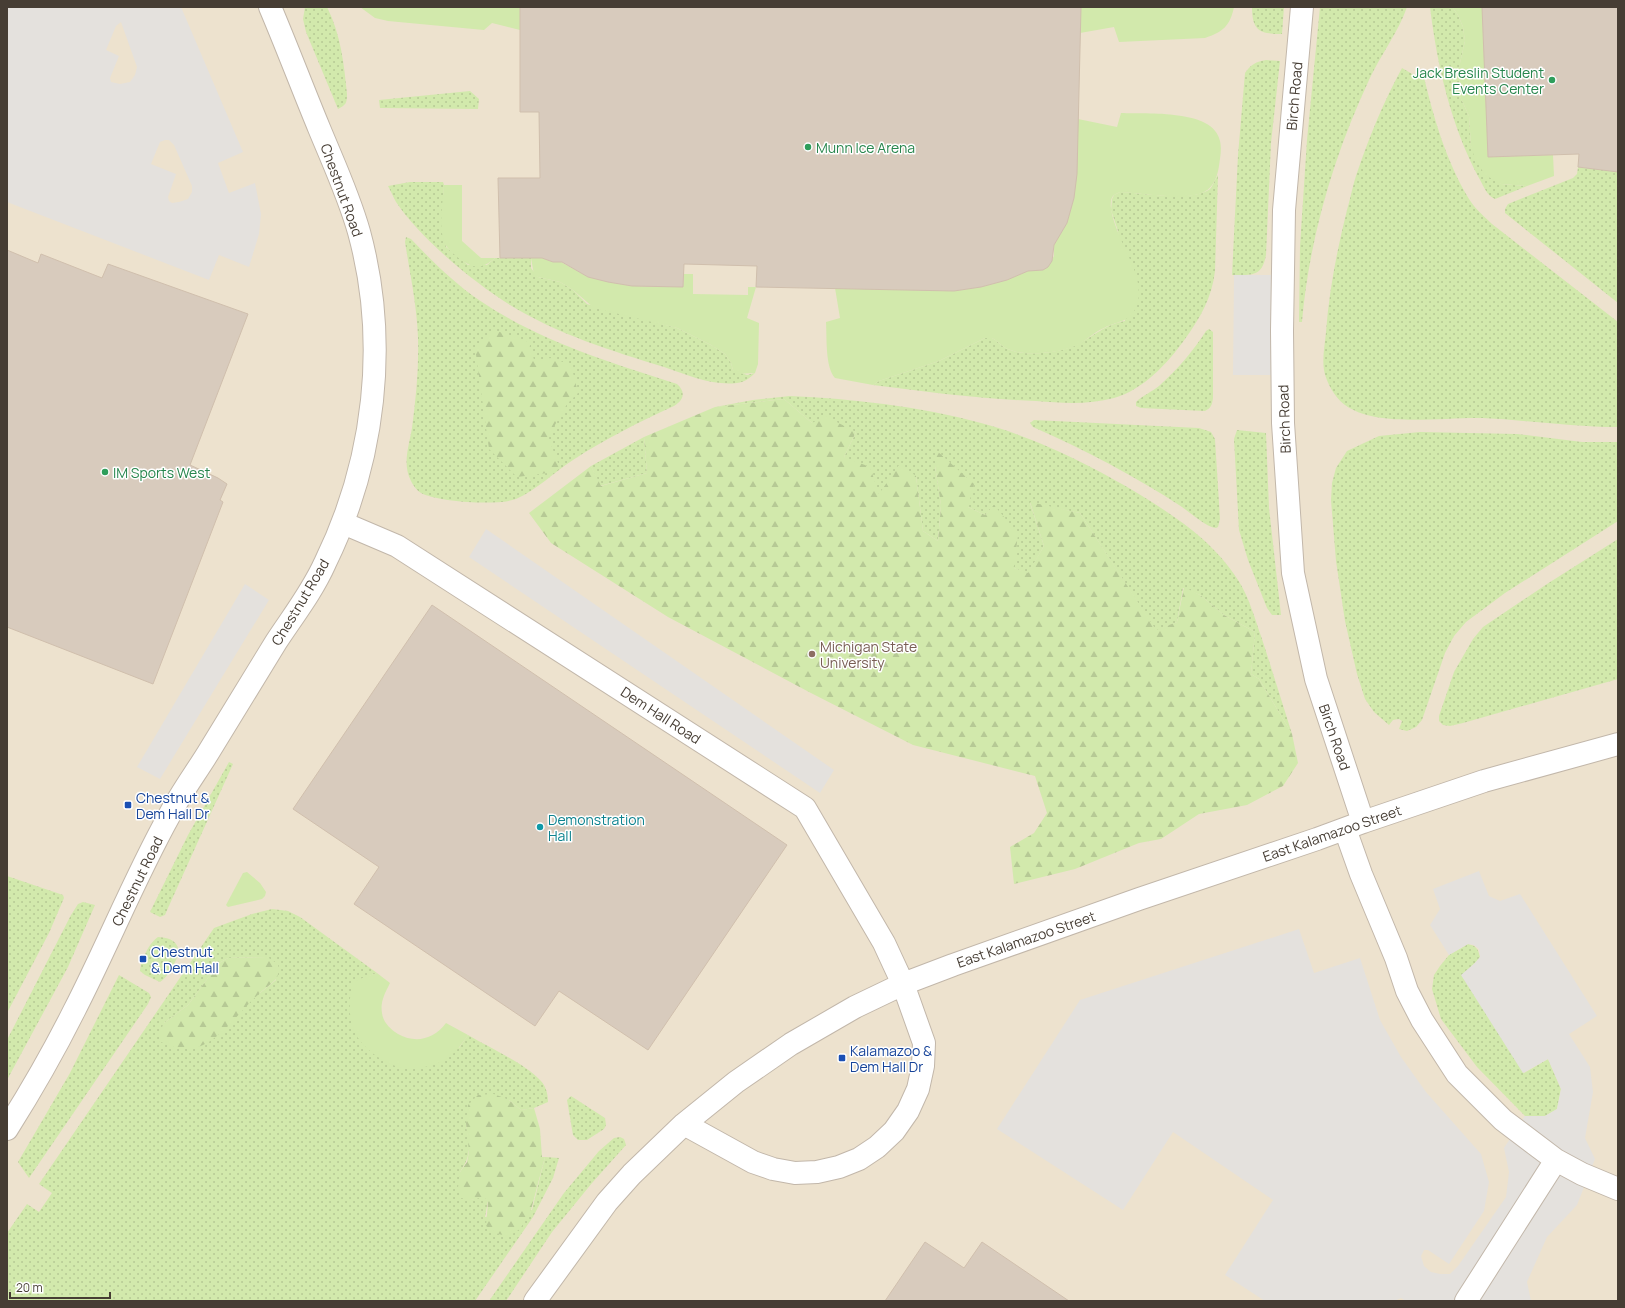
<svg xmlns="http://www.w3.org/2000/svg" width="1625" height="1308" font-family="Manrope,sans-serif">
<defs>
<pattern id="grass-dots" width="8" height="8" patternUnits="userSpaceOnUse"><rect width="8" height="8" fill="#d2e9ac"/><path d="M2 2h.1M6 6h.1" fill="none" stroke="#b6c995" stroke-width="1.8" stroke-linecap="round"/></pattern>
<pattern id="forest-firs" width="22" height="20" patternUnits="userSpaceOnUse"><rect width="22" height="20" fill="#d2e9ac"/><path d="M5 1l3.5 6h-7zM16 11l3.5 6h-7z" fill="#b6c995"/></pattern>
</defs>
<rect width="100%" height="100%" fill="#f3eee5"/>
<path fill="#ede2ce" d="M 7,7 L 1618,7 L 1618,1301 L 7,1301 Z"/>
<path fill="url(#grass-dots)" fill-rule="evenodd" d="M 305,7 L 327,7 C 341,35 344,64 347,94 C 347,103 346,105 338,109 L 306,32 L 303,19 Z
M 1252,7 L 1284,7 L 1282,34 C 1260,34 1252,31 1252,7 Z
M 1320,7 L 1407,7 C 1399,31 1380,56 1369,80 C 1334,155 1309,239 1302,322 L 1299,322 L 1300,246 L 1307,140 Z
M 1430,7 L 1452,7 L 1458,15 L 1463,27 L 1465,41 L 1460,63 L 1459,94 L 1469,116 L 1471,146 L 1501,184 L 1527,186 L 1495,199 C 1487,196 1483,185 1479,178 C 1451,126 1437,65 1430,7 Z
M 1266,60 L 1280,61 L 1271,143 L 1266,255 C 1262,277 1252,275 1232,275 L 1238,155 L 1245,73 C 1251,64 1256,62 1266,60 Z
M 1402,68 L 1414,75 L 1423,73 C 1433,116 1446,161 1469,199 C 1475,209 1484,216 1492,224 L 1618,322 L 1618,427 C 1572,427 1527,420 1482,418 C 1443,417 1376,428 1345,405 C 1335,398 1326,382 1324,370 C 1322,358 1325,344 1326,332 C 1329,291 1337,250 1347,210 C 1351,197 1353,183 1358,170 C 1370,135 1384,101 1402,68 Z
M 470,91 L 479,99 L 478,109 L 380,108 L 379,100 Z
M 1578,167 L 1618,171 L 1618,303 L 1505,213 L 1505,209 L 1508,204 L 1573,178 L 1577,174 Z
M 1218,175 L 1215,271 C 1212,298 1200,318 1185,339 C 1168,363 1143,390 1114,398 C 1088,405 1062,403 1036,401 C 981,399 927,392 873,385 L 879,381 L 939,361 L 985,338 L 992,338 C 997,340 1000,345 1004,347 C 1021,358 1059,353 1076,345 C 1095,336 1103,325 1125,321 L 1118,231 L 1111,210 L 1112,199 L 1114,195 L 1120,192 C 1141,193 1194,202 1210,189 C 1213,186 1215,179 1218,175 Z
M 410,182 L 443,182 L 444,185 L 442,221 L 446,247 L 468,265 L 487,265 L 495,258 L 531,258 L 531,268 L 538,277 L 560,282 L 573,290 L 587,304 L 677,328 L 711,345 L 725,354 L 731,363 L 733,370 L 747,375 L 755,373 C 750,378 745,382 737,383 C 713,386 687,375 664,367 C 612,351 557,334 510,305 C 473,282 420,238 396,202 C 393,197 391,191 388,186 Z
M 406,237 L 411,239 C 432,261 454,283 479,300 C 539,341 609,362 677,384 C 686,392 684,400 674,406 C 639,422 605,439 573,460 C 554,472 537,490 516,499 C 497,506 442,502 423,494 C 418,492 414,487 411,481 C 402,464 409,446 412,428 C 416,398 419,368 418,338 C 417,306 410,274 405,242 Z
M 1209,329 L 1213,332 L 1213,398 C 1212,405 1211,408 1205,411 L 1141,408 L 1136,406 L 1136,402 C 1143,395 1152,392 1159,386 C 1178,369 1193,351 1206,331 Z
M 790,396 C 854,399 918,406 981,423 C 1035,437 1099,469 1147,499 C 1182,521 1215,544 1238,580 C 1249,597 1255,619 1262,639 C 1272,670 1282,702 1292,734 L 1259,679 L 1251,674 L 1255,632 L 1224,615 L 1200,595 L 1183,588 L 1177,622 L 1156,631 L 1080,513 L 1030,503 L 1044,546 L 1028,574 L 1014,568 L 994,506 L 985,515 L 968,507 L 935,466 L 941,505 L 938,541 L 923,531 L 916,476 L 879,495 L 844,457 L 856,432 L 812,423 L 784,399 L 715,407 L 753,400 Z
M 1034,420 L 1199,428 L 1211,432 L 1215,439 L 1220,519 L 1218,527 L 1216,528 C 1206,527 1191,513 1182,507 C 1135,476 1085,450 1033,427 L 1030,423 Z
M 1237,430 L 1266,433 L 1269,508 L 1281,615 L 1272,615 L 1267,608 L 1248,560 L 1239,530 L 1234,439 Z
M 1420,432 L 1517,434 L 1582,442 L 1618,442 L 1618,521 L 1505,593 L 1466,622 L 1454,636 L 1445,653 L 1422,720 L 1416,727 L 1407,731 L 1399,729 L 1402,721 L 1399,719 L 1393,720 L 1389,725 L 1374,712 L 1365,699 L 1357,674 L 1345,621 L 1336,561 L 1331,500 L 1332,483 L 1336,468 L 1347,451 L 1379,436 Z
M 644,437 L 647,473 L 600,486 L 591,466 Z
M 1618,539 L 1618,679 L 1463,723 L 1450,726 L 1443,725 L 1439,721 L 1439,716 L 1454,672 L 1473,639 L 1483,627 L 1547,584 Z
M 229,762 L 233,764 L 168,908 L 165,915 L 160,917 L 150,912 L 188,835 Z
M 7,876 L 63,895 L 64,898 L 49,933 L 7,1013 Z
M 83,902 L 95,905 L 68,967 L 7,1080 L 7,1040 L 71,915 L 78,904 Z
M 272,909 L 288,911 L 300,917 L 377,973 L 361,979 L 356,1034 L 459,1048 L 468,1035 C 488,1047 524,1063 540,1080 C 546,1086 548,1094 548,1102 L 534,1108 L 521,1110 L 509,1100 L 466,1123 C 469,1145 473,1153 460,1172 L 471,1200 L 484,1196 L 488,1201 L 485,1217 L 532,1210 L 545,1157 L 559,1158 L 553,1178 L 533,1217 L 475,1301 L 7,1301 L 7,1233 L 27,1204 L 39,1212 L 52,1193 L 39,1184 L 214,928 L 252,914 ZM 267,957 L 276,980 L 260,993 L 164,1023 L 188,1005 L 219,963 L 228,958 Z
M 158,937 C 180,938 183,951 172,967 C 169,973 166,978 160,982 L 145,975 L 140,971 C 141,960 149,943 158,937 Z
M 1468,944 C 1476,946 1478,948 1480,957 L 1475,963 L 1462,975 L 1524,1073 L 1548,1059 L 1561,1089 L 1557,1109 L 1545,1116 L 1525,1116 L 1477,1067 L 1441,1019 L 1432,989 L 1434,975 L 1440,966 L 1449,955 Z
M 119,975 L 149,993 L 151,997 L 148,1004 L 29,1178 L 18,1162 L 70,1073 Z
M 571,1096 L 605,1118 L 606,1125 L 604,1129 L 587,1140 L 578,1140 L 573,1135 L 567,1100 Z
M 620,1137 L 624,1139 L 626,1145 L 592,1183 L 552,1232 L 506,1301 L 489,1301 L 564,1193 L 599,1151 L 614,1138 Z"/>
<path fill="url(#forest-firs)" d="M 494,330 L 529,342 L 534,360 L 552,358 L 571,365 L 578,393 L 567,404 L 548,437 L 560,468 L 555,472 L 517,477 L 489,449 L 475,347 Z
M 784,399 L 812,423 L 825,416 L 856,432 L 844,457 L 870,467 L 879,494 L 899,465 L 916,476 L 923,531 L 938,541 L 941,505 L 935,466 L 937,451 L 974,484 L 968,507 L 985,515 L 994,505 L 1018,534 L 1014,568 L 1028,573 L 1044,546 L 1030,502 L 1080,513 L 1156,630 L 1177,622 L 1184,587 L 1200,595 L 1224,615 L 1255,632 L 1251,674 L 1259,679 L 1292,734 L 1298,763 L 1283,786 L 1247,805 L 1199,814 L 1161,839 L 1139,843 L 1075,869 L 1014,884 L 1010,847 L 1034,833 L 1047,813 L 1035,776 L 913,745 L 809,692 L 668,617 L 551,543 L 529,513 L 591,466 L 601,486 L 647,473 L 644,437 L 715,407 Z
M 267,957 L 278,964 C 279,970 279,974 276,979 C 272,984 265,988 260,993 C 241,1009 226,1034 203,1045 C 189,1052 172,1048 159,1041 L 159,1032 L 164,1023 L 188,1005 L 219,963 L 228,958 Z
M 494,1094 L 509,1100 L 521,1110 L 534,1108 L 540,1129 L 542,1157 L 545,1157 L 531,1210 L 520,1229 L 509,1236 L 498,1234 L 486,1226 L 488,1202 L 484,1197 L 471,1200 L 461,1198 L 458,1188 L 460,1172 L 467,1162 L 469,1152 L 466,1123 L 468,1105 L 478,1095 Z"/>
<path fill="#d2e9ac" d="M 360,7 L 520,7 L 520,30 L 492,23 L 484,30 L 388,21 L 375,18 Z
M 1081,7 L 1234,7 C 1230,26 1223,32 1205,38 L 1119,42 L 1114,27 L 1080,33 Z
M 1452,7 L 1482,7 L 1488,157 L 1553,155 L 1554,176 L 1527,186 L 1501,184 L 1485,175 L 1475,159 L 1471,146 L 1469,116 L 1459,94 L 1460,63 L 1465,41 L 1463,27 L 1458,15 Z
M 1121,113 C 1147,114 1214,109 1220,141 C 1222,149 1220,158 1219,166 C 1217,178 1213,190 1199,194 C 1180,200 1142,193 1120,192 C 1118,193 1116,194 1114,195 C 1101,206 1131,258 1135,272 C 1138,281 1140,292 1138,302 C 1132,323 1119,320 1104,328 C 1094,332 1086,341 1075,346 C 1058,353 1021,358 1004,347 C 1000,345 997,340 992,338 L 985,338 L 939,361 L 879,381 L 873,385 L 835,378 C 825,367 827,337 826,322 L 840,318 L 835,288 L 954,291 L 981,287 L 1007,280 L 1028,271 L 1043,270 L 1048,267 L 1054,256 L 1054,245 L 1067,223 L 1074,198 L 1078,119 L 1117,127 Z
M 444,185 L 462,185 L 462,241 L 481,258 L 495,258 C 480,272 469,267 455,255 C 449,250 444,245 443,238 C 439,223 443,200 444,185 Z
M 531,258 L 542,258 L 553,262 L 561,262 L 588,277 L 608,282 L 632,286 L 683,287 L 684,274 L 693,274 L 693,294 L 748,295 L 748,287 L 756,287 L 747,318 L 759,323 L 758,364 L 755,373 L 737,374 L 733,370 L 731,363 L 725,354 L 711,345 L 677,328 L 594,308 L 573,290 L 560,282 L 538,277 L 534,275 Z
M 247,872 L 260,883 L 266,892 L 265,896 L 262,899 L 228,907 L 226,905 L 243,873 Z
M 377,973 L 390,983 C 385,993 380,1002 382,1013 C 383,1022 390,1029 398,1034 C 416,1044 434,1039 446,1023 L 468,1035 C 462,1044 455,1054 445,1060 C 433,1066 420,1069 407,1068 C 389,1068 363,1049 355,1033 C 351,1023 349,1014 350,1003 C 350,998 350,991 353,985 C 357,978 369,976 377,973 Z"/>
<path fill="#e4e1dd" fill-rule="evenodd" d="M 7,7 L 181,7 L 243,152 L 218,163 L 229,193 L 255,183 L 261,214 L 259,234 L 249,267 L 219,255 L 209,280 L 7,202 ZM 121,22 L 137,67 L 135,75 L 130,82 L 120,84 L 111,82 L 110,78 L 119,56 L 106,50 L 116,26 ZM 165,140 L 169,140 L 174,145 L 192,186 L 192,192 L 188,199 L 179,202 L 172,203 L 169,201 L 168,197 L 176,174 L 151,164 L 160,142 Z
M 1234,275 L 1283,275 L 1283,375 L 1233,375 Z
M 486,529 L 834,770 L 820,793 L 469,557 Z
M 245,584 L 269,600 L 160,779 L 137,767 Z
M 1479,871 L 1489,896 L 1500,901 L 1520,894 L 1597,1016 L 1569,1034 L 1590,1067 L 1593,1092 L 1585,1138 L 1595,1159 L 1577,1205 L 1547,1237 L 1527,1282 L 1531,1301 L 1406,1301 L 1401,1298 L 1394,1301 L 1265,1301 L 1225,1275 L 1273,1200 L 1173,1132 L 1123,1210 L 997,1129 L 1080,1000 L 1299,929 L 1314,973 L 1360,958 L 1380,1020 L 1401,1057 L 1426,1092 L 1481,1154 L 1489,1182 L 1484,1211 L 1449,1264 L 1428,1250 L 1424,1250 L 1421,1256 L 1424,1266 L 1431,1272 L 1440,1274 L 1450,1274 L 1458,1266 L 1506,1197 L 1509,1172 L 1504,1148 L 1525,1116 L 1545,1116 L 1557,1109 L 1561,1089 L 1548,1059 L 1523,1073 L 1461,975 L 1475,963 L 1480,957 L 1479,949 L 1474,945 L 1468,944 L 1449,955 L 1430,925 L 1440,909 L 1433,889 Z"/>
<path fill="#d8cbbd" stroke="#d0bfad" d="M 520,7 L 1081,7 L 1077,174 L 1074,198 L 1067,223 L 1054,245 L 1052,261 L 1048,267 L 1043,270 L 1028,271 L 1007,280 L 981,287 L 954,291 L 756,287 L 757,266 L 684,264 L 683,287 L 632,286 L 608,282 L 588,277 L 562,262 L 553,262 L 542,258 L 500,258 L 498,178 L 540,178 L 539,112 L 520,112 Z
M 1482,7 L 1618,7 L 1618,172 L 1578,167 L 1579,154 L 1488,157 Z
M 7,250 L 38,263 L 41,254 L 102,278 L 108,264 L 248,314 L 190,465 L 218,478 L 227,484 L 220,500 L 223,502 L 153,684 L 7,627 Z
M 432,605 L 787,845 L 648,1050 L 559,991 L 535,1026 L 354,904 L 379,867 L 293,809 Z
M 925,1242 L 964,1268 L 982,1242 L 1069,1301 L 885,1301 Z"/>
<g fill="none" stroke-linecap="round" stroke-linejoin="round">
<defs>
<path id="minor" d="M 1302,7 L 1284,210 L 1282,331 L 1283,423 L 1293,573 L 1316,679 L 1363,822
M 343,523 L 397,546 L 805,808 L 884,943 L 903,984 L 924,1043 L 923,1066 L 918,1089 L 908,1111 L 894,1131 L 877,1147 L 859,1159 L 839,1167 L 817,1172 L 795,1173 L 773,1169 L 753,1162 L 684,1124
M 1345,829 L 1361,874 L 1396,958 L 1407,991 L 1422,1020 L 1457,1074 L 1503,1120 L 1556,1160 L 1582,1174 L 1618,1189
M 7,1129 C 31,1091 54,1051 74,1011 C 107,947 134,879 169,816 C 180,794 195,774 208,753 C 231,716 253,679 276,642 C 293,616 312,592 325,563 C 375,461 389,342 359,232 C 349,196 333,162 319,128 C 302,87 287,47 270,7
M 535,1301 L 607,1202 L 632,1174 L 684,1124 L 736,1082 L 791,1044 L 855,1007 L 903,984 L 953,965 L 1139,899 L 1317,839 L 1363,822 L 1484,781 L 1618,744
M 1466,1301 L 1556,1160"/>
</defs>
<use href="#minor" stroke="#c2b7aa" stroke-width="24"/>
<use href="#minor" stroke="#fff" stroke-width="22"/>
</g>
<g fill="#2e9e5b" stroke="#fff" stroke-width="1.5">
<circle cx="1552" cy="80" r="4"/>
<circle cx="808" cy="147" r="4"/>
<circle cx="105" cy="472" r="4"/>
</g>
<circle fill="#8d6e63" stroke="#fff" stroke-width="1.5" cx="812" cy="654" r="4"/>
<g fill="#1a4fb4" stroke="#fff" stroke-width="1.5">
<rect x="124" y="801" width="8" height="8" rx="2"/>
<rect x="139" y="955" width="8" height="8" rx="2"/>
<rect x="838" y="1054" width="8" height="8" rx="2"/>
</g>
<circle fill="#0f9aa8" stroke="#fff" stroke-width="1.5" cx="540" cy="827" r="4"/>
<g text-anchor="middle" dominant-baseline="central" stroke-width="3" stroke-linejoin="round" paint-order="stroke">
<g font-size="14" fill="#27864d" stroke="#fff" text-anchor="start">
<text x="1544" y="72" text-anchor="end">Jack Breslin Student<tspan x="1544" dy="16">Events Center</tspan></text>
<text x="816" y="147">Munn Ice Arena</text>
<text x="113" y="472">IM Sports West</text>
</g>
<g font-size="14" fill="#463d34" stroke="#fff">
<text transform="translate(1294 96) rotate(-85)">Birch Road</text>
<text transform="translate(342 190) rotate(70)">Chestnut Road</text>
<text transform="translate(1284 419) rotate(-92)">Birch Road</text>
<text transform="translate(300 602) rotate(-59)">Chestnut Road</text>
<text transform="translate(661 715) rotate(33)">Dem Hall Road</text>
<text transform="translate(1335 737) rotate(71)">Birch Road</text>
<text transform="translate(1332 833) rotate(-19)">East Kalamazoo Street</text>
<text transform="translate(137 881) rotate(-64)">Chestnut Road</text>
<text transform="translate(1026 939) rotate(-19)">East Kalamazoo Street</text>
</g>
<g font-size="14" fill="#785e54" stroke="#fff" text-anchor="start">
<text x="820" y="646">Michigan State<tspan x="820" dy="16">University</tspan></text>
</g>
<g font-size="14" fill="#164399" stroke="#fff" text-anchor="start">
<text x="136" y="797">Chestnut &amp;<tspan x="136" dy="16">Dem Hall Dr</tspan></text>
<text x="151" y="951">Chestnut<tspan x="151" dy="16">&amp; Dem Hall</tspan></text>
<text x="850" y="1050">Kalamazoo &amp;<tspan x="850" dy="16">Dem Hall Dr</tspan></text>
</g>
<g font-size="14" fill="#0d838f" stroke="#fff" text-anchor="start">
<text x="548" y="819">Demonstration<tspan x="548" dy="16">Hall</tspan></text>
</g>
</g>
<rect width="1625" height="1308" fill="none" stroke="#463d34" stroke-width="16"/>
<path d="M10 1292v6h100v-6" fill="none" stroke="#463d34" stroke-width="2"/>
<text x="16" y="1292" font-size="12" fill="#463d34" stroke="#ffffff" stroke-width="3" paint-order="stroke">20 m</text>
</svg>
